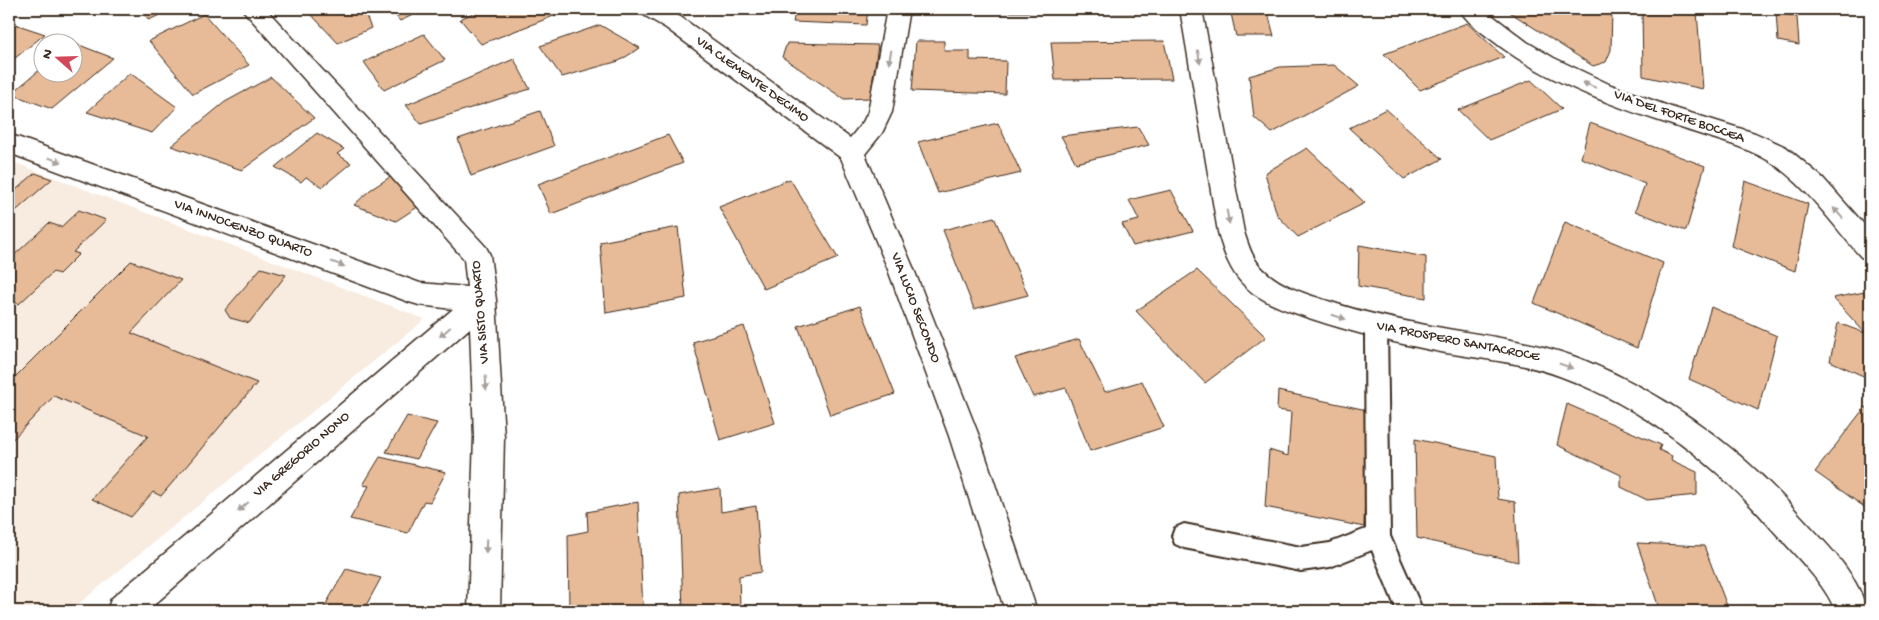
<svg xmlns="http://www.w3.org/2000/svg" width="1879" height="620" font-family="'Gochi Hand',sans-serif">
<rect width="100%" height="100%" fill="#fff"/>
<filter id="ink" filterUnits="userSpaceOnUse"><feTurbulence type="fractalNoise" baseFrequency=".02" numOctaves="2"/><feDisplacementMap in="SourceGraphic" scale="10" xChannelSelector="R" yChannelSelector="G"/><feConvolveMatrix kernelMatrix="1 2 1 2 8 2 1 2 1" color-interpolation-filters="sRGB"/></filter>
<g filter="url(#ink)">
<path fill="#f8ebe0" d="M 13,162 L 425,319 L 70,611 L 9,611 L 9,166 Z"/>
<path fill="#e7bb97" stroke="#3b2a1e" d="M 140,9 L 172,9 L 149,20 Z
M 306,9 L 363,9 L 371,28 L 338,43 Z
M 390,9 L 426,9 L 400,21 Z
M 482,9 L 572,9 L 481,44 L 460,19 Z
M 796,9 L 868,9 L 866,25 L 793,22 Z
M 947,9 L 1046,9 L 1047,12 L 947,12 Z
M 1096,9 L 1163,9 L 1163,13 L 1097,12 Z
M 1230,9 L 1267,9 L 1274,36 L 1236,36 Z
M 1505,9 L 1612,9 L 1611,50 L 1606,62 L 1593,66 Z
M 1642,9 L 1681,9 L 1697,12 L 1703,89 L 1643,76 Z
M 1776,12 L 1797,17 L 1799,45 L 1778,41 Z
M 204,14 L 249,65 L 193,94 L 149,41 Z
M 1467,23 L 1504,57 L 1420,90 L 1384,54 Z
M 15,24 L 45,34 L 9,63 L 9,28 Z
M 600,25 L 640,48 L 619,61 L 562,77 L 540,46 Z
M 424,34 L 445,60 L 384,90 L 364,62 Z
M 916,41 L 944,41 L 944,51 L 970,51 L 970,60 L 1006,61 L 1005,94 L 912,91 Z
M 1164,41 L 1172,79 L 1055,80 L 1051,42 Z
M 74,43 L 113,58 L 52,109 L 11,94 L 42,68 L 42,72 L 72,72 Z
M 787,43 L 878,45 L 870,98 L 844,99 L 782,57 Z
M 514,59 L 530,89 L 421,124 L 406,105 Z
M 1334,65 L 1359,86 L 1272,133 L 1254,117 L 1249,76 L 1280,67 Z
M 130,73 L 177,107 L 152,133 L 87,112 Z
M 271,77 L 314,118 L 242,170 L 171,146 L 225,102 Z
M 1531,80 L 1562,109 L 1489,140 L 1458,110 Z
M 1386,109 L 1442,159 L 1404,179 L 1349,128 Z
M 540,111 L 554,146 L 471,176 L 458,139 Z
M 998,123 L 1021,173 L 938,193 L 918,142 Z
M 1590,123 L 1705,166 L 1686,231 L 1635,211 L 1645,184 L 1581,158 Z
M 1138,127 L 1149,145 L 1076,163 L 1061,136 Z
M 317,133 L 344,149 L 337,154 L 351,163 L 322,187 L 306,177 L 301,182 L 275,167 Z
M 668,135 L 683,163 L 551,214 L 538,184 Z
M 1307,148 L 1365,203 L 1298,237 L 1277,215 L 1265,173 Z
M 35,173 L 52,179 L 9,217 L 9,196 Z
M 390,177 L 419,206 L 396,221 L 354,205 L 370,190 Z
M 790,179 L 838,258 L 764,289 L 719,207 Z
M 1745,181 L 1808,204 L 1795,271 L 1731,246 Z
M 1171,190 L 1193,231 L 1133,246 L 1122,224 L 1139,220 L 1129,200 Z
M 79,210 L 106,220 L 73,252 L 79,254 L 59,274 L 53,272 L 19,304 L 9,299 L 9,276 L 11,274 L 9,273 L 9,260 L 49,223 L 61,227 Z
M 994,217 L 1028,295 L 974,309 L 943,230 Z
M 1565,222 L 1663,263 L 1637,348 L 1534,303 Z
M 678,227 L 686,298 L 606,313 L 600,242 Z
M 1359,245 L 1426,257 L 1426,298 L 1358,286 Z
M 131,261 L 181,280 L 131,333 L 257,383 L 161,496 L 153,492 L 131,517 L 92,499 L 148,436 L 54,396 L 9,443 L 9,383 Z
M 261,268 L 286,275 L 249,323 L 230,318 L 225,310 Z
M 1197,270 L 1266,337 L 1205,383 L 1136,311 Z
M 1870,291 L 1870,379 L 1830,361 L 1838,323 L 1865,333 L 1833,298 Z
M 860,306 L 895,394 L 830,415 L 798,326 Z
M 1711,307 L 1777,336 L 1758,410 L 1689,379 Z
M 744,326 L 775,423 L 720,440 L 693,342 Z
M 1079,339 L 1105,392 L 1142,381 L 1164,427 L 1090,451 L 1066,388 L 1033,397 L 1015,358 Z
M 1278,391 L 1367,410 L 1364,527 L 1265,507 L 1269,450 L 1288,456 L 1291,412 L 1277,410 Z
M 1567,404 L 1661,445 L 1659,450 L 1672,456 L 1671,460 L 1697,472 L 1697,495 L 1647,500 L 1621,487 L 1621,475 L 1557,445 Z
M 1865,407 L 1870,410 L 1870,511 L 1815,472 Z
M 407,416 L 437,423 L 417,459 L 386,452 Z
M 1415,439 L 1496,456 L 1498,499 L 1515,502 L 1518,562 L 1417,538 Z
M 380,457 L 446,472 L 430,502 L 424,501 L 408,533 L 350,519 L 369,486 L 363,485 Z
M 720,488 L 721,512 L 756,506 L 761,572 L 739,576 L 740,605 L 703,611 L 683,611 L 679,495 Z
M 638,502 L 643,611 L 569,611 L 568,535 L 588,531 L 587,512 Z
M 1637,543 L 1704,546 L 1729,611 L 1660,611 Z
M 346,569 L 381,578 L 363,611 L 322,611 Z
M 1528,604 L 1595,605 L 1597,611 L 1530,611 Z"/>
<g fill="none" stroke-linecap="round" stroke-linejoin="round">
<defs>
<path id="lane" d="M 1376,318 L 1384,321 L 1387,327 L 1390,536 L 1423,611 L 1397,611 L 1372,550 L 1330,567 L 1301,571 L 1184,548 L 1175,544 L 1172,536 L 1175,528 L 1184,524 L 1301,547 L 1330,543 L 1366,529 L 1365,327 L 1368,321 Z"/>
<path id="street" d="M 242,9 L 266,9 L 486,247 L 490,255 L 496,300 L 504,437 L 500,611 L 468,611 L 474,437 L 470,328 L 147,611 L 107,611 L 111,599 L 453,309 L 419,305 L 409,302 L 9,153 L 9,134 L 420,283 L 467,287 L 464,259 Z
M 639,9 L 667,9 L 682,18 L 850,138 L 863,122 L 868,112 L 887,9 L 909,9 L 892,112 L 882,133 L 865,154 L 913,267 L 979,436 L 1037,611 L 1005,611 L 949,436 L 887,267 L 841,158 L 666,28 L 642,14 Z
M 1180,9 L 1202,9 L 1244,232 C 1249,247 1253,261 1266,272 C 1283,287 1306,294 1328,301 C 1367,314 1407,322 1448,329 C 1494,337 1542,343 1586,361 C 1668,395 1738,446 1797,512 C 1824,542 1857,571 1867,611 L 1835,611 C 1827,585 1789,549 1770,527 C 1714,462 1642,407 1562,377 C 1525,363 1484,359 1446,353 C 1399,344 1354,333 1309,318 C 1287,310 1262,303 1245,286 C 1230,272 1223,251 1218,232 Z
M 1459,9 L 1484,9 L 1527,42 L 1554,58 L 1611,85 L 1671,107 L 1755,133 L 1786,147 L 1823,178 L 1870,231 L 1870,260 L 1861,257 C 1832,224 1806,185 1769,161 C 1743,145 1712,139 1684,129 C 1621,109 1555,86 1501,47 C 1487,36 1468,24 1459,9 Z"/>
</defs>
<use href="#lane" stroke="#3b2a1e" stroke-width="4"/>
<use href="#street" stroke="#3b2a1e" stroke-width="3"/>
<use href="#lane" fill="#fff" fill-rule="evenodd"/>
<use href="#street" fill="#fff" fill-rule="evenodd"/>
</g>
<defs><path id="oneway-solid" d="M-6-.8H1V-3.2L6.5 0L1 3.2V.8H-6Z" transform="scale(1.25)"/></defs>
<g fill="#a79f9a">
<use href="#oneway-solid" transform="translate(890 57) rotate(100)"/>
<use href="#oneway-solid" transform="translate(1199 57) rotate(80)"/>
<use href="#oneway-solid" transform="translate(1589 85) rotate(-157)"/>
<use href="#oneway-solid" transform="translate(55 160) rotate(20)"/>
<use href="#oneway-solid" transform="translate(1838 213) rotate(-132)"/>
<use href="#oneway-solid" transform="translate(1228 217) rotate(79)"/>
<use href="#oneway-solid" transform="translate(338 264) rotate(20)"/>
<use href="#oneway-solid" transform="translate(1339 317) rotate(17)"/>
<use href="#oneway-solid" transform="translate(445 332) rotate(139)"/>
<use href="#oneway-solid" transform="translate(1566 366) rotate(19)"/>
<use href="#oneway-solid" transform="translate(486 383) rotate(87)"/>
<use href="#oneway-solid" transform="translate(243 507) rotate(139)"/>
<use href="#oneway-solid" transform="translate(486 546) rotate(92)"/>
</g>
</g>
<g text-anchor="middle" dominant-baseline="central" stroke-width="5" stroke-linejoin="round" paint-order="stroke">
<g font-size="14" fill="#3b2a1e" stroke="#fff">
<text transform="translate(752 80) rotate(36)">VIA CLEMENTE DECIMO</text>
<text transform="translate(1679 117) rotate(19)">VIA DEL FORTE BOCCEA</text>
<text transform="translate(243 229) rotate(20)">VIA INNOCENZO QUARTO</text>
<text transform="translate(915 308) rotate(69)">VIA LUCIO SECONDO</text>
<text transform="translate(481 312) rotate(-95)">VIA SISTO QUARTO</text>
<text transform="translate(1458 342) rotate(11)">VIA PROSPERO SANTACROCE</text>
<text transform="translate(302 455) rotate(-41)">VIA GREGORIO NONO</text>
</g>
</g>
<rect width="1879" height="620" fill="none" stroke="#fff" stroke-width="30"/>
<rect x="15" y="15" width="1849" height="590" fill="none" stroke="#3b2a1e" stroke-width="2" filter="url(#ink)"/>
<g transform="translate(58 58) rotate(290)"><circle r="24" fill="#ffffff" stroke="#b1aaa5"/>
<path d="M0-4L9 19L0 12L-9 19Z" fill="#d1495b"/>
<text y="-8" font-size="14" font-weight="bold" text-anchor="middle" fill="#3b2a1e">N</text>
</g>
</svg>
